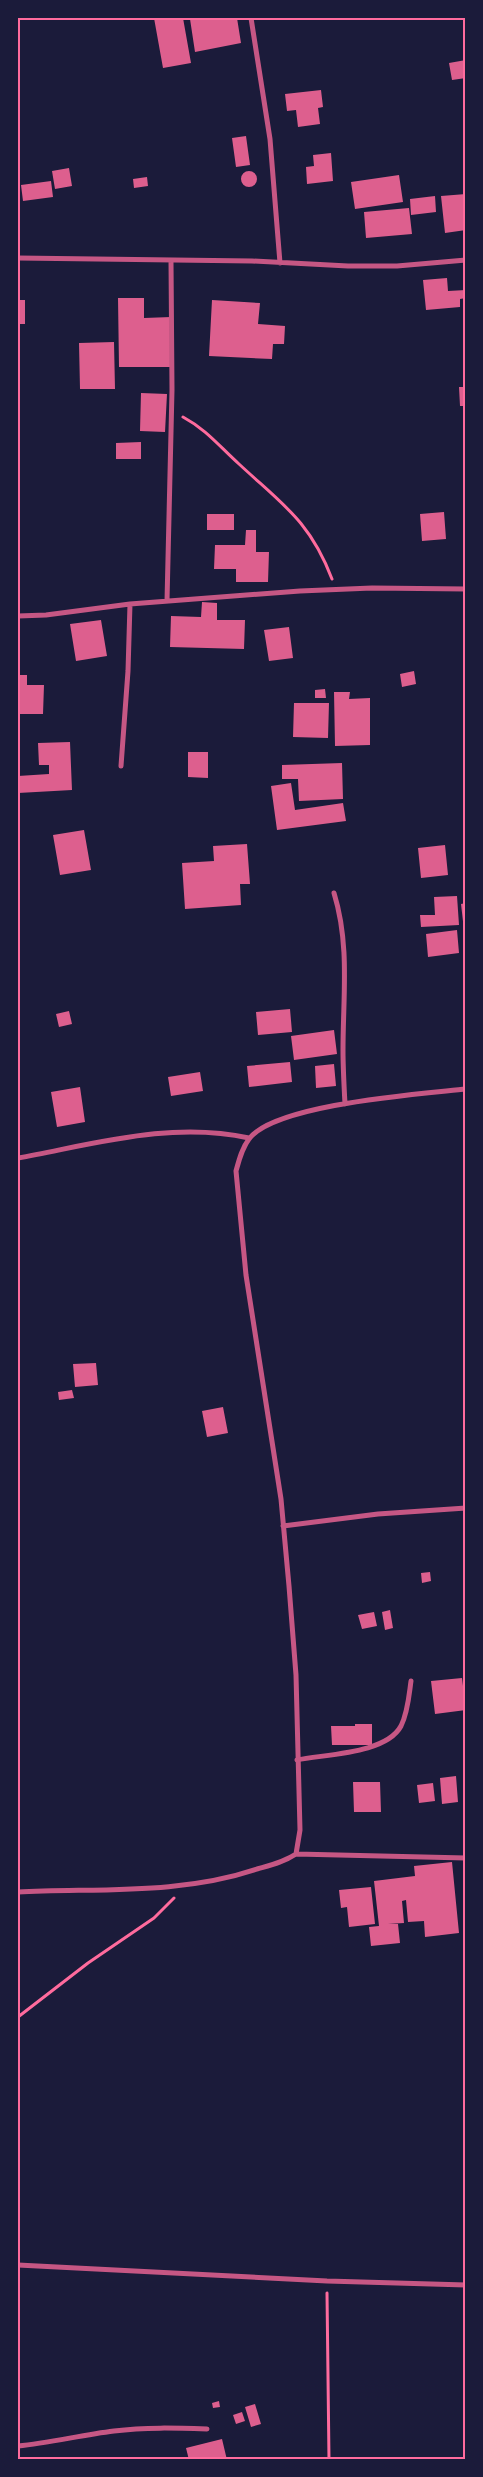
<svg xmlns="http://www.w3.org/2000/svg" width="483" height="2477" font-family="Raleway,sans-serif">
<rect width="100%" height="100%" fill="#1b1b3a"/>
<path fill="#dd5f8e" d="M 154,18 L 183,18 L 191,63 L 163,68 Z
M 199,18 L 237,18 L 241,43 L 195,52 L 190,19 Z
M 466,60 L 466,78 L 452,80 L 449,63 Z
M 321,90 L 323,107 L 318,108 L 320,124 L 298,127 L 296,110 L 287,111 L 285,94 Z
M 246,136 L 250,165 L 236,167 L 232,138 Z
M 331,153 L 333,181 L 307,184 L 306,167 L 314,166 L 313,155 Z
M 69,168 L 72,186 L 55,189 L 52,171 Z
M241 179a8 8 0 1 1 16 0a8 8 0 1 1-16 0Z
M 399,175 L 403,202 L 355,209 L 351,182 Z
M 147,177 L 148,186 L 134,188 L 133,179 Z
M 51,181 L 53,197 L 23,201 L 21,185 Z
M 466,194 L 466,230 L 445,233 L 441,196 Z
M 435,196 L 436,212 L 411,215 L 410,199 Z
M 409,208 L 412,234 L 366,238 L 364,212 Z
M 447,278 L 448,291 L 466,290 L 466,298 L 460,299 L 460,307 L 426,310 L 423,280 Z
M 118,298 L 144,298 L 144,318 L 171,317 L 172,367 L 119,367 Z
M 18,300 L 25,300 L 25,324 L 18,324 Z
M 212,300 L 260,303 L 258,324 L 285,326 L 284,344 L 273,344 L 272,359 L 209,356 Z
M 114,342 L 115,389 L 80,389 L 79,343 Z
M 459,387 L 466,387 L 466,406 L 460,406 Z
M 141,393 L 167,394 L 165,432 L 140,431 Z
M 141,442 L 141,459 L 116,459 L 116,443 Z
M 444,512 L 446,539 L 422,541 L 420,514 Z
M 207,514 L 234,514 L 234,530 L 207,530 Z
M 246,530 L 256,530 L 256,552 L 269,552 L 268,582 L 236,582 L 236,569 L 214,569 L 215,545 L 245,545 Z
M 202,602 L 217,603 L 217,620 L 245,620 L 244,649 L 170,647 L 171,616 L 201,617 Z
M 101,620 L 107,656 L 76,661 L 70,624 Z
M 289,627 L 293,658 L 269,661 L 264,630 Z
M 414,671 L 416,684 L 402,687 L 400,674 Z
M 18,675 L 27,675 L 27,685 L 44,685 L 43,714 L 18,714 Z
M 325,689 L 326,698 L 315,698 L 315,690 Z
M 334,692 L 350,692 L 349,699 L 370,698 L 370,745 L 335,746 Z
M 294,703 L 329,703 L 328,738 L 293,737 Z
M 70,742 L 72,790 L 18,793 L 18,776 L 49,774 L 49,765 L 39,765 L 38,743 Z
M 188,752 L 208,752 L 208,778 L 188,777 Z
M 342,763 L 343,799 L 299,801 L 298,779 L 282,779 L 282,765 Z
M 291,783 L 295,810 L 343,803 L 346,821 L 277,830 L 271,786 Z
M 84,830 L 91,870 L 60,875 L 53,835 Z
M 247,844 L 250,884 L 240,884 L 241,905 L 185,909 L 182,863 L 214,861 L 213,846 Z
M 445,845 L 448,875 L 421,878 L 418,848 Z
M 457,896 L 459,925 L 421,927 L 420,915 L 435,915 L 434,897 Z
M 466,903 L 466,930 L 464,930 L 461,904 Z
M 457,930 L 459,953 L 428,957 L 426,934 Z
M 290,1009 L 292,1032 L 258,1035 L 256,1012 Z
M 69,1011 L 72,1024 L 59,1027 L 56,1014 Z
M 334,1030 L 337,1054 L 294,1060 L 291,1036 Z
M 290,1062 L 292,1082 L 249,1087 L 247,1066 Z
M 334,1064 L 336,1086 L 316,1088 L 315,1066 Z
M 200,1072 L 203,1091 L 171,1096 L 168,1077 Z
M 80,1087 L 85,1122 L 57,1127 L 51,1092 Z
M 96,1363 L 98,1385 L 75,1387 L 73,1364 Z
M 72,1390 L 74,1398 L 59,1400 L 58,1392 Z
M 223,1407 L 228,1433 L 207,1437 L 202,1411 Z
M 430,1572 L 431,1581 L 422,1583 L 421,1573 Z
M 390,1610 L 393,1628 L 385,1630 L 382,1612 Z
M 374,1612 L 377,1626 L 362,1629 L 358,1615 Z
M 462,1678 L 466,1710 L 435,1714 L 431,1681 Z
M 355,1724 L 372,1724 L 372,1745 L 332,1745 L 331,1726 L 355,1726 Z
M 456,1776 L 458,1802 L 442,1804 L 440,1778 Z
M 353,1782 L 380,1782 L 381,1812 L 354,1812 Z
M 433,1783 L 435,1801 L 419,1803 L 417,1785 Z
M 452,1862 L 459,1933 L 425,1937 L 424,1921 L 408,1922 L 406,1900 L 402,1901 L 404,1923 L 388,1924 L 398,1924 L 400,1943 L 371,1946 L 369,1927 L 379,1926 L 374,1881 L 415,1876 L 414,1866 Z
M 371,1887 L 375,1924 L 349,1927 L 347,1907 L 341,1908 L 339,1890 Z
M 219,2401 L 220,2407 L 213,2408 L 212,2403 Z
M 255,2404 L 261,2424 L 251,2427 L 245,2407 Z
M 242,2412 L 245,2421 L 236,2424 L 233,2415 Z
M 222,2439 L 227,2460 L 189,2460 L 186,2448 Z"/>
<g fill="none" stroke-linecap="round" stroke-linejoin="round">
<path stroke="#ff6b9d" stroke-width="3" d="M 183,417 C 207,430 219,446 239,464 C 282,504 310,521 332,579
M 18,2017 L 88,1963 L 154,1918 L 174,1898
M 327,2293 L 329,2460"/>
<path stroke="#c65784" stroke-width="5" d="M 251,18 L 270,139 L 280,263
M 18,258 L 252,261 L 348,266 L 397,266 L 466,260
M 167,601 L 172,390 L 171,261
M 18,616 L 46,615 L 130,604 L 300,591 L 372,588 L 466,589
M 121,766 L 128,671 L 130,604
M 334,893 C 350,945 343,996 343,1050 C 343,1068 344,1086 345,1104
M 18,1158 C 95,1144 171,1121 249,1138
M 283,1526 L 378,1514 L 466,1508
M 297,1760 C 325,1754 386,1754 401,1726 C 408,1712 409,1695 411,1681
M 296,1854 L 466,1858
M 18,1892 C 98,1888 180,1895 257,1869 C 271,1865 284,1862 296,1854 L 300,1830 L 296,1675 L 289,1586 L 281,1499 L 246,1275 L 236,1171 C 239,1160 242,1148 249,1139 C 275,1104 421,1094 466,1089
M 18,2265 L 327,2281 L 466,2285
M 18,2446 C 50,2443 81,2435 114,2431 C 145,2427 176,2428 207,2429"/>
</g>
<rect width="483" height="2477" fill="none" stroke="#1b1b3a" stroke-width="38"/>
<rect x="19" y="19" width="445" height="2439" fill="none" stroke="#ff6b9d" stroke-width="2"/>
</svg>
